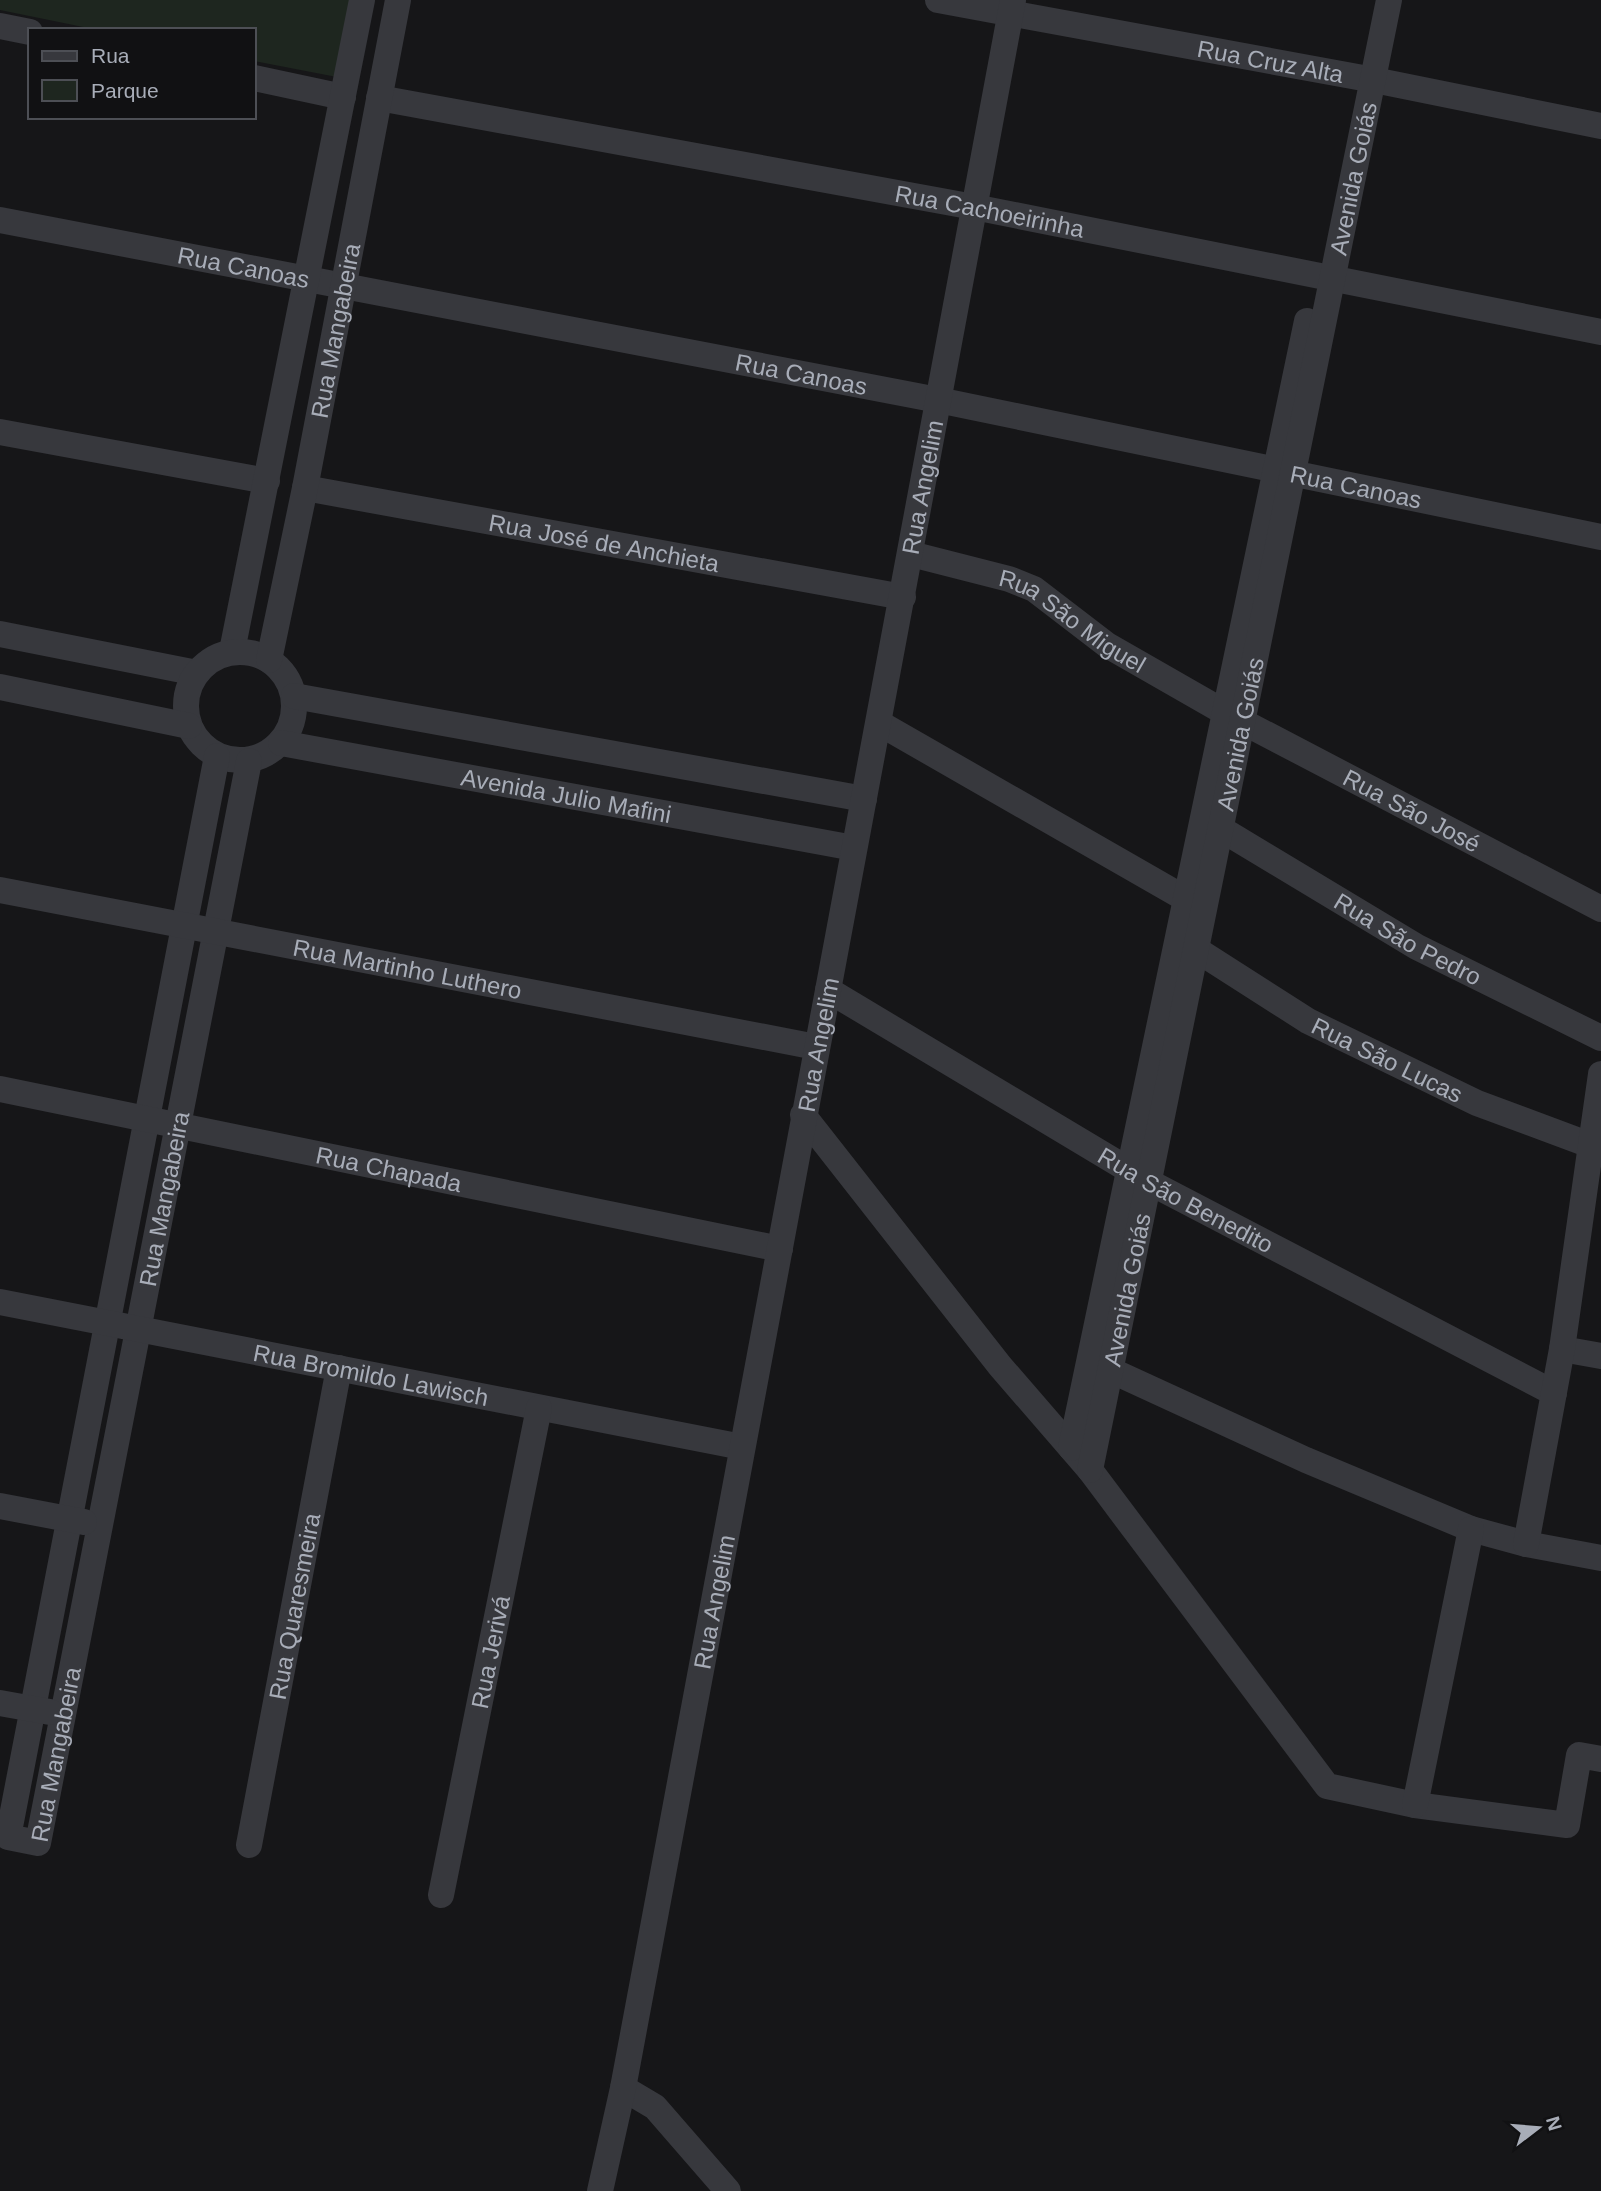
<svg xmlns="http://www.w3.org/2000/svg" width="1601" height="2191" font-family="Arial,sans-serif">
<rect width="100%" height="100%" fill="#161618"/>
<path fill="#1e261f" d="M 0,0 L 357,0 L 342,78 L 254,61 L 254,30 L 98,30 L 0,10 Z"/>
<g fill="none" stroke-linecap="round" stroke-linejoin="round">
<g stroke="#37383d" stroke-width="26">
<path id="s1" d="M 938,0 L 1374,80 L 1601,126"/>
<path d="M 0,26 L 30,32"/>
<path d="M 254,78 L 343,97"/>
<path id="s2" d="M 379,98 L 974,207 L 1601,332"/>
<path id="s3" d="M 0,220 L 938,400 L 1601,537"/>
<path d="M 0,432 L 267,481"/>
<path id="s4" d="M 305,488 L 903,597"/>
<path id="s5" d="M 911,554 L 1009,579 L 1034,589 L 1107,645 L 1224,712 L 1601,909"/>
<path d="M 0,634 L 197,673"/>
<path d="M 232,651 L 362,0"/>
<circle cx="240" cy="706" r="54"/>
<path id="s6" d="M 269,660 L 305,488 L 398,0"/>
<path d="M 0,687 L 189,726"/>
<path d="M 294,696 L 864,799"/>
<path d="M 879,723 L 1186,899"/>
<path id="s7" d="M 281,743 L 854,848"/>
<path id="s8" d="M 217,756 L 8,1837 L 38,1843 L 249,761"/>
<path id="s9" d="M 1221,829 L 1417,947 L 1601,1038"/>
<path id="s10" d="M 0,890 L 816,1047"/>
<path id="s11" d="M 1197,950 L 1308,1021 L 1477,1103 L 1601,1149"/>
<path id="s12" d="M 828,990 L 1149,1182 L 1554,1393"/>
<path id="s13" d="M 0,1089 L 780,1249"/>
<path d="M 803,1115 L 1000,1366 L 1090,1470 L 1327,1786 L 1415,1805 L 1567,1825 L 1579,1755 L 1601,1759"/>
<path id="s14" d="M 0,1302 L 742,1447"/>
<path d="M 1562,1349 L 1601,1356"/>
<path d="M 1095,1363 L 1306,1460 L 1471,1529 L 1526,1544 L 1601,1558"/>
<path d="M 1071,1448 L 1307,321"/>
<path id="s15" d="M 1090,1470 L 1389,0"/>
<path d="M 0,1506 L 84,1522"/>
<path d="M 1526,1544 L 1562,1349 L 1601,1074"/>
<path d="M 0,1703 L 50,1712"/>
<path d="M 1415,1805 L 1471,1529"/>
<path id="s16" d="M 249,1845 L 339,1368"/>
<path id="s17" d="M 441,1895 L 539,1408"/>
<path d="M 623,2088 L 655,2107 L 728,2191"/>
<path id="s18" d="M 600,2191 L 623,2088 L 1013,0"/>
</g>
</g>
<g text-anchor="middle" dominant-baseline="central" stroke-width="7" stroke-linejoin="round" paint-order="stroke">
<g font-size="24" fill="#a8adb8" stroke="#111113">
<text stroke="none"><textPath href="#s1" startOffset="338">Rua Cruz Alta</textPath></text>
<text stroke="none"><textPath href="#s15" startOffset="1318">Avenida Goiás</textPath></text>
<text stroke="none"><textPath href="#s2" startOffset="621">Rua Cachoeirinha</textPath></text>
<text stroke="none"><textPath href="#s3" startOffset="248">Rua Canoas</textPath></text>
<text stroke="none"><textPath href="#s6" startOffset="336">Rua Mangabeira</textPath></text>
<text stroke="none"><textPath href="#s3" startOffset="816">Rua Canoas</textPath></text>
<text stroke="none"><textPath href="#s18" startOffset="1734">Rua Angelim</textPath></text>
<text stroke="none"><textPath href="#s3" startOffset="1382">Rua Canoas</textPath></text>
<text stroke="none"><textPath href="#s4" startOffset="304">Rua José de Anchieta</textPath></text>
<text stroke="none"><textPath href="#s5" startOffset="177">Rua São Miguel</textPath></text>
<text stroke="none"><textPath href="#s15" startOffset="751">Avenida Goiás</textPath></text>
<text stroke="none"><textPath href="#s7" startOffset="290">Avenida Julio Mafini</textPath></text>
<text stroke="none"><textPath href="#s5" startOffset="567">Rua São José</textPath></text>
<text stroke="none"><textPath href="#s9" startOffset="217">Rua São Pedro</textPath></text>
<text stroke="none"><textPath href="#s10" startOffset="415">Rua Martinho Luthero</textPath></text>
<text stroke="none"><textPath href="#s18" startOffset="1167">Rua Angelim</textPath></text>
<text stroke="none"><textPath href="#s11" startOffset="220">Rua São Lucas</textPath></text>
<text stroke="none"><textPath href="#s13" startOffset="397">Rua Chapada</textPath></text>
<text stroke="none"><textPath href="#s8" startOffset="1788">Rua Mangabeira</textPath></text>
<text stroke="none"><textPath href="#s12" startOffset="415">Rua São Benedito</textPath></text>
<text stroke="none"><textPath href="#s15" startOffset="184">Avenida Goiás</textPath></text>
<text stroke="none"><textPath href="#s14" startOffset="378">Rua Bromildo Lawisch</textPath></text>
<text stroke="none"><textPath href="#s18" startOffset="600">Rua Angelim</textPath></text>
<text stroke="none"><textPath href="#s16" startOffset="243">Rua Quaresmeira</textPath></text>
<text stroke="none"><textPath href="#s17" startOffset="248">Rua Jerivá</textPath></text>
<text stroke="none"><textPath href="#s8" startOffset="1222">Rua Mangabeira</textPath></text>
</g>
</g>
<rect x="28" y="28" width="228" height="91" fill="#111113" stroke="#4d4f55" stroke-width="2"/>
<rect x="42" y="51" width="35" height="10" fill="#37383d" stroke="#4d4f55" stroke-width="2"/>
<text x="91" y="63" font-size="21" fill="#a8adb8">Rua</text>
<rect x="42" y="80" width="35" height="21" fill="#1e261f" stroke="#4d4f55" stroke-width="2"/>
<text x="91" y="98" font-size="21" fill="#a8adb8">Parque</text>
<g transform="translate(1538 2128) rotate(74)" stroke="#111113" stroke-width="5" paint-order="stroke">
<path d="M0-5L12 26L0 18L-12 26Z" fill="#a8adb8"/>
<text y="-10" font-size="19" font-weight="bold" text-anchor="middle" fill="#a8adb8">N</text>
</g>
</svg>
